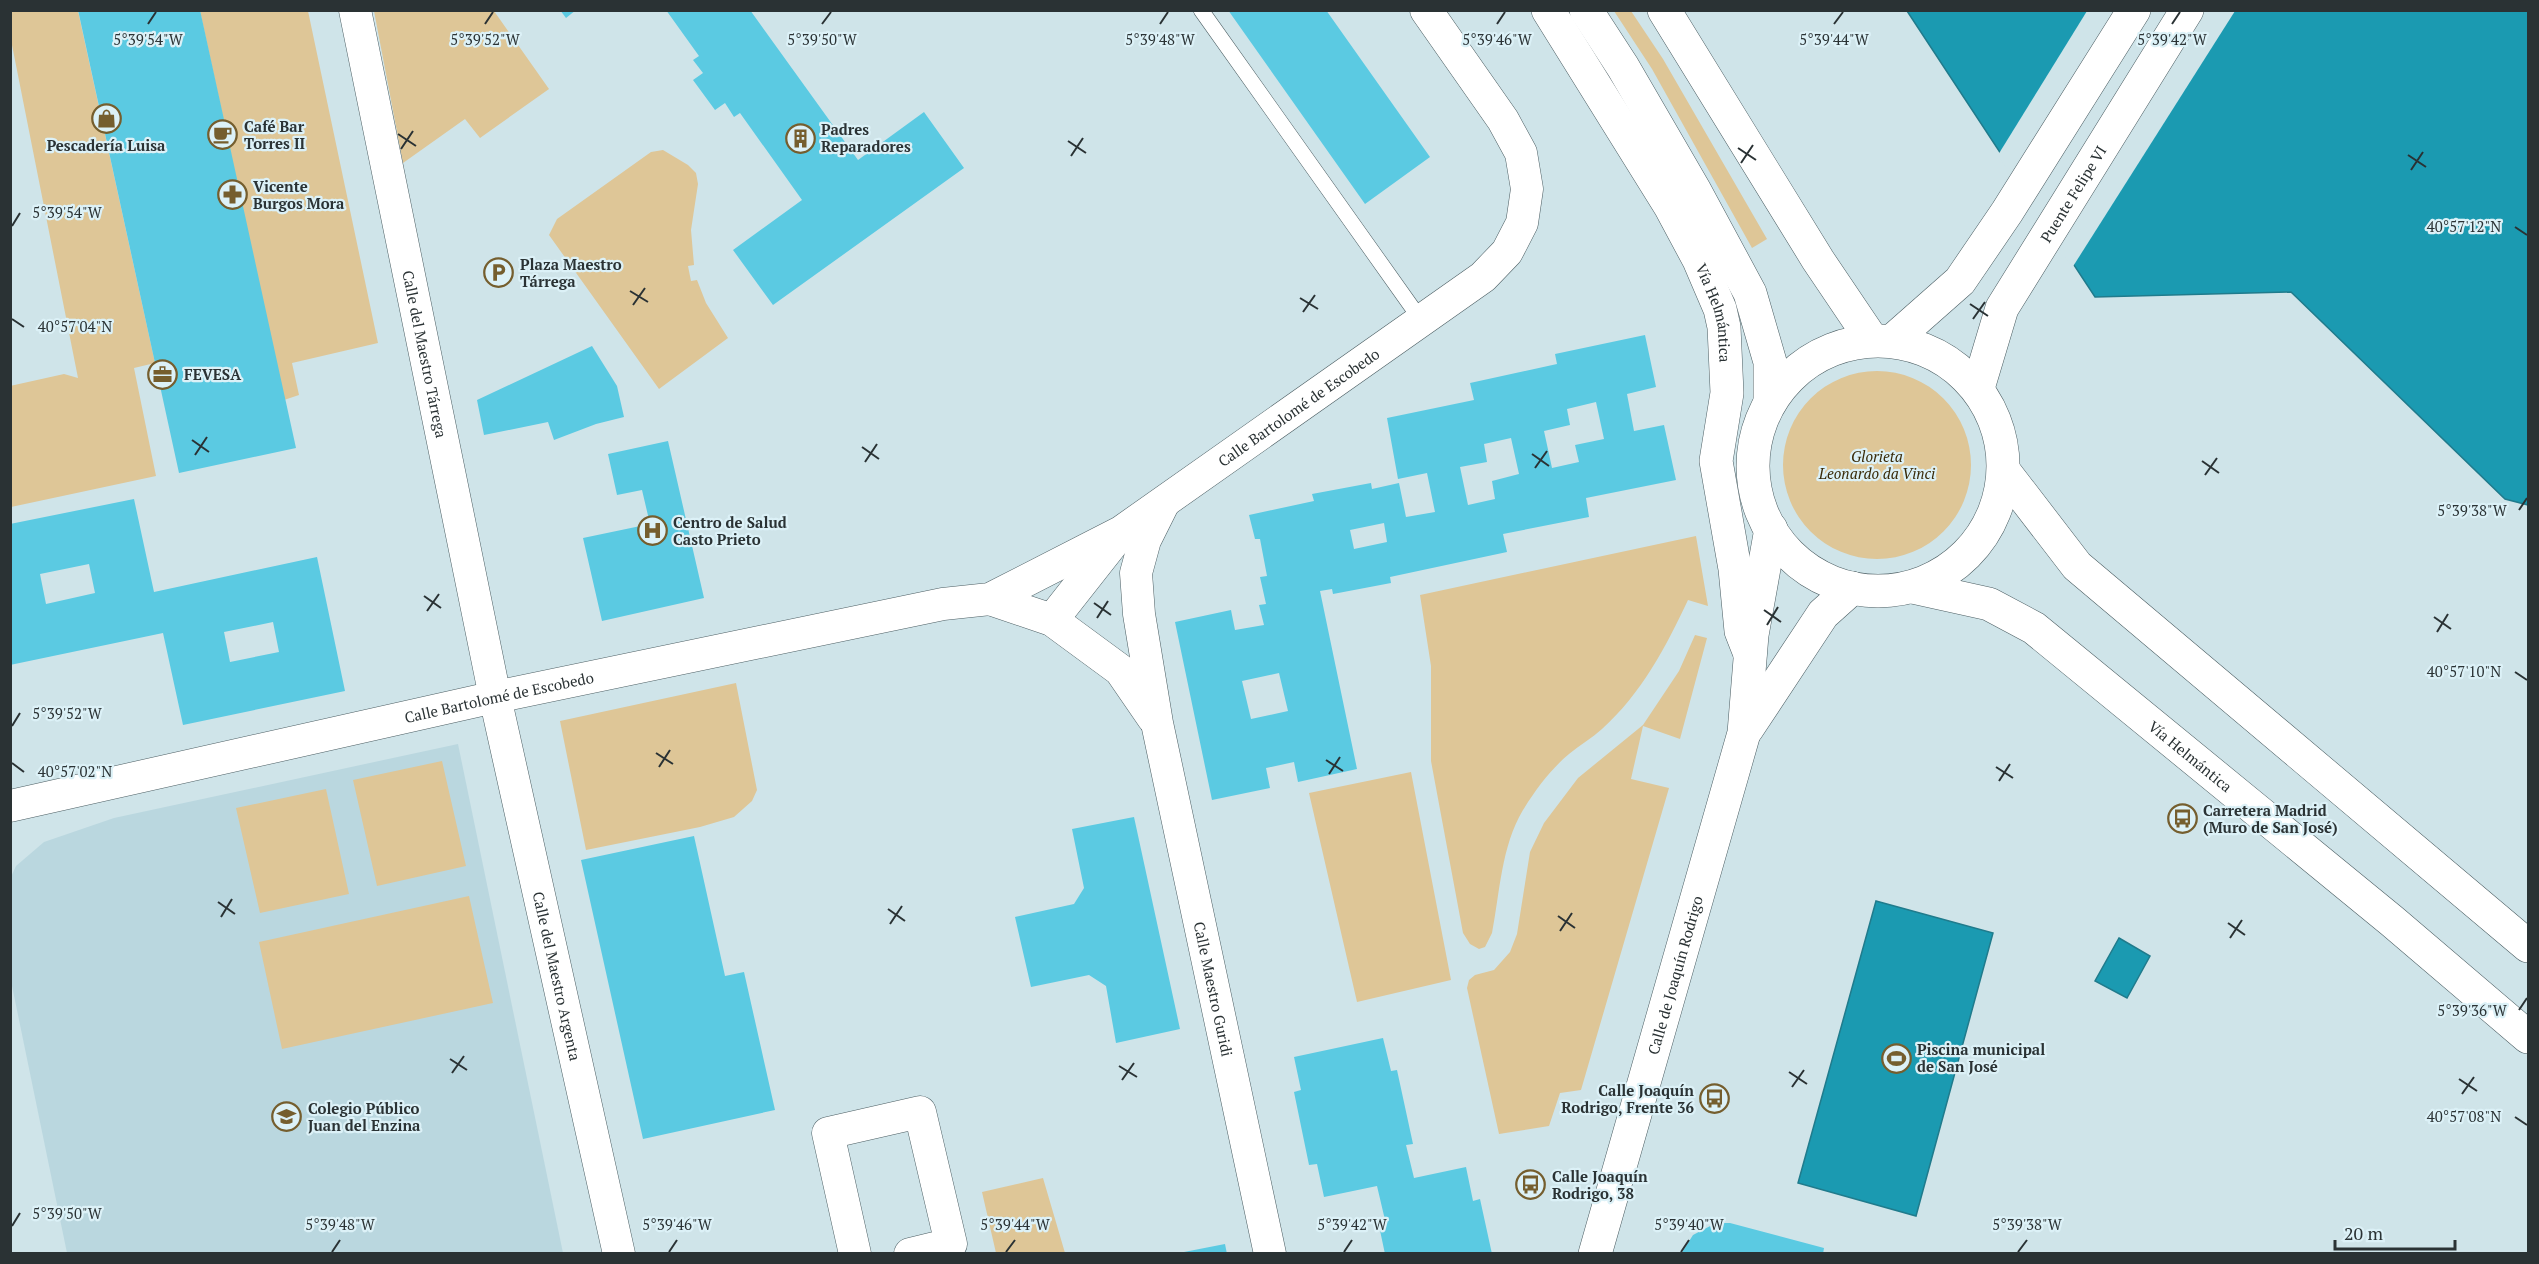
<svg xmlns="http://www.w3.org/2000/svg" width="2539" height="1264" font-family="'PT Serif',serif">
<rect width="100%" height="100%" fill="#cfe4e9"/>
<path fill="#bad7df" d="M 458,744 L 563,1253 L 67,1253 L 11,981 L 10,879 L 16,866 L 44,842 L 114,818 Z"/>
<path fill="#dec697" d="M 11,11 L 78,11 L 155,363 L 134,368 L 156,476 L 11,507 L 10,386 L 64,374 L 78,378 L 11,40 Z
M 200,11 L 308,11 L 378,343 L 292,363 L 299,395 L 284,400 Z
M 374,11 L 494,11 L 549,89 L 480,138 L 465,119 L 403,163 Z
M 1614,11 L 1631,11 L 1663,59 L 1767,239 L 1752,248 L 1652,69 Z
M 663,150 L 688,165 L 696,173 L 698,184 L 691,230 L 694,265 L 688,266 L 691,281 L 697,280 L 706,303 L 728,338 L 659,389 L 549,235 L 557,219 L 651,152 Z
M1783 465a94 94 0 1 1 188 0a94 94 0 1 1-188 0Z
M 1696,536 L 1708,606 L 1688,600 C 1666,647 1641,694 1602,729 C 1592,738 1580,745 1569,754 C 1551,769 1536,789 1523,810 C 1501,847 1500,892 1492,933 L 1485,947 L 1479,949 L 1470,944 L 1463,933 L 1431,761 L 1431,666 L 1420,595 Z
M 1695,635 L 1707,638 L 1680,739 L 1643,726 L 1631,779 L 1669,788 L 1581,1090 L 1560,1093 L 1549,1126 L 1499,1134 L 1467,988 L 1469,980 L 1475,975 L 1494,970 L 1510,952 L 1517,934 L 1530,852 L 1544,823 L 1578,778 L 1643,725 L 1679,671 Z
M 736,683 L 757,790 L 752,801 L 734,817 L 700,827 L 586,850 L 560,721 Z
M 442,761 L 466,866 L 377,886 L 353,780 Z
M 1411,772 L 1451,980 L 1357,1002 L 1309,793 Z
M 326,789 L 349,894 L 260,913 L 236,808 Z
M 469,896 L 493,1003 L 282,1049 L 259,942 Z
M 1043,1178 L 1065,1253 L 996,1253 L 982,1192 Z"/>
<path fill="#1b9ab1" stroke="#207b8c" stroke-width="1.5" d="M 1907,11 L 2528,11 L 2528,505 L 2505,499 L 2291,292 L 2095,297 Z
M 1876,901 L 1993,933 L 1916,1216 L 1798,1183 Z
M 2119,938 L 2150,956 L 2127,998 L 2095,981 Z"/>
<path fill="#cfe4e9" d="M 2087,11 L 2235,11 L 2072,268 L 1998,155 Z"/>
<path fill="#5bcae2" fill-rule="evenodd" d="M 78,10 L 200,10 L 296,448 L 179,473 Z
M 560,10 L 576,10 L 566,18 Z
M 666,10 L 750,10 L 858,160 L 924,112 L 964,168 L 773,305 L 733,250 L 802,200 L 740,113 L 734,117 L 725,103 L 715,110 L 693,80 L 703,73 L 693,60 L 699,56 Z
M 1228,10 L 1326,10 L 1430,157 L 1365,204 Z
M 1645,335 L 1656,387 L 1627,394 L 1634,431 L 1664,425 L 1676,480 L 1586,498 L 1589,517 L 1503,534 L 1507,552 L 1390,577 L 1391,583 L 1333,594 L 1332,589 L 1320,591 L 1357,769 L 1298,782 L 1294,762 L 1266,768 L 1270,788 L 1212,800 L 1175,622 L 1231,610 L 1235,630 L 1264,625 L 1259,605 L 1266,604 L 1260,577 L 1267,576 L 1260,539 L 1255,539 L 1249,515 L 1314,501 L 1312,494 L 1371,483 L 1372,489 L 1399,483 L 1406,517 L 1435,512 L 1427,473 L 1398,479 L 1387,418 L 1474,400 L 1470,383 L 1557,364 L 1555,354 ZM 1596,402 L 1604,439 L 1575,445 L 1579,462 L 1552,468 L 1544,431 L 1570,425 L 1567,409 ZM 1511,438 L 1519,474 L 1492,481 L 1495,499 L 1468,505 L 1460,467 L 1487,462 L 1484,444 ZM 1384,523 L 1387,542 L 1354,549 L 1350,530 ZM 1279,673 L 1288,711 L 1251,719 L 1242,681 Z
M 592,346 L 617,386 L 624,417 L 596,424 L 554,440 L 548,422 L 484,435 L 477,400 Z
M 668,441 L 704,598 L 602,621 L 583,538 L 650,524 L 642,490 L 617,495 L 608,454 Z
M 134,499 L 154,592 L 317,557 L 345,691 L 183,725 L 163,633 L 10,665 L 10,524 ZM 89,564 L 95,593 L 46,604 L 40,574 ZM 273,622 L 279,652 L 230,662 L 224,632 Z
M 1134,817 L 1180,1029 L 1116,1043 L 1106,986 L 1089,975 L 1031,987 L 1015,917 L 1074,904 L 1084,888 L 1072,829 Z
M 694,836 L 725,976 L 744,972 L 775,1110 L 643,1139 L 581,860 Z
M 1383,1038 L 1391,1071 L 1397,1070 L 1413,1144 L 1406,1145 L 1414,1178 L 1466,1167 L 1473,1201 L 1480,1199 L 1492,1254 L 1385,1254 L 1378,1221 L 1385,1220 L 1377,1186 L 1324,1197 L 1317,1164 L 1309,1165 L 1294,1092 L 1301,1090 L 1294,1057 Z
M 1716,1223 L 1730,1223 L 1824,1248 L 1823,1254 L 1681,1254 L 1693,1235 Z
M 1225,1244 L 1227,1254 L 1184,1254 L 1184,1252 Z"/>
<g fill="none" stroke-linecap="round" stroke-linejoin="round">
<defs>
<path id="lane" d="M 1201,10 L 1421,320"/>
<g id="street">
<path id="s1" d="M 355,10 L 495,697 L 619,1254"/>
<path id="s2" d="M 1163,504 L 1145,540 L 1136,573 L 1139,614 L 1157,723 L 1270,1254"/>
<path d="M 990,599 L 1052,620 L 1120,670 L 1153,718"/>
<path d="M 1052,620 L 1115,540"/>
<path id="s3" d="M 10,806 L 495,697 L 943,604 L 990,599 L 1121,532 L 1483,277 L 1507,252 L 1522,223 L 1527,189 L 1521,153 L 1503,120 L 1426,10"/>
<path d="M 855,1254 L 828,1133 L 920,1112 L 951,1244 L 910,1254"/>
</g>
<g id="primary">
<path d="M 1747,729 L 1823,614 L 1852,588"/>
<path id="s4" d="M 1595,1254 L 1744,733 L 1752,635 L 1771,529"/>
</g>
<g id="highway">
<path id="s5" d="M 1548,10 L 1670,206 L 1699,260 L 1720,309 L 1724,327 L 1727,393 L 1716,461 L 1735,569 L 1741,631 L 1750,654"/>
<path d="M 1586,10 L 1623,67 L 1695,191 L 1750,293 L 1770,362 L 1770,402"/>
<path d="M 1664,10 L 1818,260 L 1872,340"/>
<path d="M 1892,341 L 1960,281 L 2007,212 L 2134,10"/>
<circle cx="1878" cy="466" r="125"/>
<path id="s6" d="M 1978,388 L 2002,308 L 2187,10"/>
<path d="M 2004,471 L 2077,566 L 2528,946"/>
<path id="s7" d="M 1912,587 L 1989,604 L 2034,628 L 2392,921 L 2528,1037"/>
</g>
</defs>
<use href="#lane" stroke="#4c5e63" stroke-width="16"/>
<use href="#street" stroke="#4c5e63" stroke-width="33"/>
<use href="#primary" stroke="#4c5e63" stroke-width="34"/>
<use href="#highway" stroke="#4c5e63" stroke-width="34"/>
<use href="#lane" stroke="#fff" stroke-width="15"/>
<use href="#street" stroke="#fff" stroke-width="32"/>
<use href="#primary" stroke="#fff" stroke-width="33"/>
<use href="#highway" stroke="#fff" stroke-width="33"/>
</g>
<path fill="none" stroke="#2a3234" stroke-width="2" d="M 148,24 L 156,12M 485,24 L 493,12M 822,24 L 831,12M 1160,24 L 1168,12M 1497,24 L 1505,12M 1834,24 L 1843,12M 2172,24 L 2180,12M 398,134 L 416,146M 1068,141 L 1086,153M 1738,148 L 1756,160M 401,149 L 413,131M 2408,155 L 2426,167M 1071,156 L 1083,138M 1741,163 L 1753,145M 2411,170 L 2423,152M 12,226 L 20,213M 2515,227 L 2527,235M 630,291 L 648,302M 1300,298 L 1318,309M 1970,304 L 1988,316M 633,305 L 645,288M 1303,312 L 1315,295M 12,319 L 24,327M 1973,319 L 1985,302M 192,440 L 209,452M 862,447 L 879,459M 1532,454 L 1549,466M 195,455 L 207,437M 2202,461 L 2219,473M 865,462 L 877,444M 1535,468 L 1547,451M 2205,475 L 2217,458M 2519,510 L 2527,498M 424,596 L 441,608M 1094,603 L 1111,615M 1764,610 L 1781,622M 427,611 L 439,594M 2434,617 L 2451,629M 1097,618 L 1108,601M 1767,625 L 1778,607M 2437,632 L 2448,614M 2515,672 L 2527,680M 12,726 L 20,713M 656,753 L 673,764M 1326,760 L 1343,771M 12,763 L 24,772M 659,767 L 670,750M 1996,767 L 2013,778M 1329,774 L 1340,757M 1999,781 L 2010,764M 218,902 L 235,914M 888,909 L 905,921M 1558,916 L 1575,928M 221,917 L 232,899M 2228,923 L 2245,935M 890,924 L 902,906M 1560,931 L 1572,913M 2230,938 L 2242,920M 2519,1010 L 2527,998M 450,1059 L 467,1070M 1119,1066 L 1137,1077M 1789,1072 L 1807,1084M 452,1073 L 464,1056M 2459,1079 L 2477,1091M 1122,1080 L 1134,1063M 1792,1087 L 1804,1070M 2462,1094 L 2474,1077M 2515,1117 L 2527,1125M 12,1226 L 20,1213M 332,1252 L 340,1240M 669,1252 L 677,1240M 1006,1252 L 1015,1240M 1344,1252 L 1352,1240M 1681,1252 L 1689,1240M 2018,1252 L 2027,1240"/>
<defs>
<symbol id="shop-ring" viewBox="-11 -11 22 22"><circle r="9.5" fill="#dcf1f7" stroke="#755e2e" stroke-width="1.5"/><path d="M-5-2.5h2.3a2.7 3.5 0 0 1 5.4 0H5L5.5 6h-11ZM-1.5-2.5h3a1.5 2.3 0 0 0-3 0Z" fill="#755e2e"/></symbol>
<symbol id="cafe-ring" viewBox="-11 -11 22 22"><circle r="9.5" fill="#dcf1f7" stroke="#755e2e" stroke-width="1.5"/><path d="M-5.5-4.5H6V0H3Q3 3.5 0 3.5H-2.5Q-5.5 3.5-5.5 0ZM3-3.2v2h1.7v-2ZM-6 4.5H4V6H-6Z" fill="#755e2e"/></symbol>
<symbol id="building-ring" viewBox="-11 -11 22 22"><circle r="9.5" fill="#dcf1f7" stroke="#755e2e" stroke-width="1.5"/><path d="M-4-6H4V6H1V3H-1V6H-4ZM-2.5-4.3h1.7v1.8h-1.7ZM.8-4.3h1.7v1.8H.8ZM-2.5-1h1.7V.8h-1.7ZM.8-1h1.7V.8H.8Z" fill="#755e2e"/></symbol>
<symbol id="pharmacy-ring" viewBox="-11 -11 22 22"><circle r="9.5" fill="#dcf1f7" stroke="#755e2e" stroke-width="1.5"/><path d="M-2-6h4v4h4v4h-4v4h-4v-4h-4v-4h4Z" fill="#755e2e"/></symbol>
<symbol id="parking-ring" viewBox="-11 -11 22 22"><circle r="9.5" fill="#dcf1f7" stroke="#755e2e" stroke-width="1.5"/><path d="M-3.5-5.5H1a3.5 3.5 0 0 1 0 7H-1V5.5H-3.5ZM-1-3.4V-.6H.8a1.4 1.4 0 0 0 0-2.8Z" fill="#755e2e"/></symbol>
<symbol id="office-ring" viewBox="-11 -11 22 22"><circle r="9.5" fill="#dcf1f7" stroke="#755e2e" stroke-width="1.5"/><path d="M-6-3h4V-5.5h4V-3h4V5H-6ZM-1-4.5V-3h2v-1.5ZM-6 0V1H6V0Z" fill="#755e2e"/></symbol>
<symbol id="hospital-ring" viewBox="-11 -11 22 22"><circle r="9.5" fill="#dcf1f7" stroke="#755e2e" stroke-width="1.5"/><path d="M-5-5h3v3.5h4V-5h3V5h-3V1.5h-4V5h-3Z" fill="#755e2e"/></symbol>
<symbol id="bus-ring" viewBox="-11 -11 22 22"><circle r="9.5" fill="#dcf1f7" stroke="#755e2e" stroke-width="1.5"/><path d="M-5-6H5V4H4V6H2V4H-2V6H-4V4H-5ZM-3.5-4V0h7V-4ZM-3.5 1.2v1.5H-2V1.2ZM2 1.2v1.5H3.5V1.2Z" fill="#755e2e"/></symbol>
<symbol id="stadium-ring" viewBox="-11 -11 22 22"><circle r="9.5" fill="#dcf1f7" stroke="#755e2e" stroke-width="1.5"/><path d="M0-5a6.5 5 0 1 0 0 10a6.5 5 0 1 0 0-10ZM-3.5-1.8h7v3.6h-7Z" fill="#755e2e"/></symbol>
<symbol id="school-ring" viewBox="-11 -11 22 22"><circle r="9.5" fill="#dcf1f7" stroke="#755e2e" stroke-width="1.5"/><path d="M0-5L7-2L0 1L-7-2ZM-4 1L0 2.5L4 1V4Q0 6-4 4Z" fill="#755e2e"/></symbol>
</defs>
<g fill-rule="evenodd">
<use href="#shop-ring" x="90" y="102" width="33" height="33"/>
<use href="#cafe-ring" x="206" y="118" width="33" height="33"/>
<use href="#building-ring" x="784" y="122" width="33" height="33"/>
<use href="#pharmacy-ring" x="216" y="178" width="33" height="33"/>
<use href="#parking-ring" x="482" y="256" width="33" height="33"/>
<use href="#office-ring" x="146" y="358" width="33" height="33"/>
<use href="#hospital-ring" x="636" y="514" width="33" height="33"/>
<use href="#bus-ring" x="2166" y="802" width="33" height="33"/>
<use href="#stadium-ring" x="1880" y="1042" width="33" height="33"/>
<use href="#bus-ring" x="1698" y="1082" width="33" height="33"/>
<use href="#school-ring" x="270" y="1100" width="33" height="33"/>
<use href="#bus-ring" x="1514" y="1168" width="33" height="33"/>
</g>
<g text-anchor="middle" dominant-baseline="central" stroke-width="4.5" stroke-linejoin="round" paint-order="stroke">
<g font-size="15" font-weight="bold" fill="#2a3234" stroke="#dcf1f7" text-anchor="start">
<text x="244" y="126">Café Bar<tspan x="244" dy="17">Torres II</tspan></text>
<text x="821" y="129">Padres<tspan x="821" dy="17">Reparadores</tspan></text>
<text x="106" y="145" text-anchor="middle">Pescadería Luisa</text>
<text x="253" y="186">Vicente<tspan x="253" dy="17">Burgos Mora</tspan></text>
<text x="520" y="264">Plaza Maestro<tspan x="520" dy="17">Tárrega</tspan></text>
<text x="184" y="374">FEVESA</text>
<text x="673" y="522">Centro de Salud<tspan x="673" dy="17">Casto Prieto</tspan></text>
<text x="2203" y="810">Carretera Madrid<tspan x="2203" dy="17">(Muro de San José)</tspan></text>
<text x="1917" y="1049">Piscina municipal<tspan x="1917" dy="17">de San José</tspan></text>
<text x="1694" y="1090" text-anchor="end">Calle Joaquín<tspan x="1694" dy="17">Rodrigo, Frente 36</tspan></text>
<text x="308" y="1108">Colegio Público<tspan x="308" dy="17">Juan del Enzina</tspan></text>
<text x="1552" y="1176">Calle Joaquín<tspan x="1552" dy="17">Rodrigo, 38</tspan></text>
</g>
<g font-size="15" fill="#2a3234" stroke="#dcf1f7">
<text stroke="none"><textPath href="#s6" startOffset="218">Puente Felipe VI</textPath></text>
<text stroke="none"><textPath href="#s5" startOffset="348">Vía Helmántica</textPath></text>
<text stroke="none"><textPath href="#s1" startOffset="351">Calle del Maestro Tárrega</textPath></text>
<text stroke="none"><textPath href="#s3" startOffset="1366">Calle Bartolomé de Escobedo</textPath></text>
<text stroke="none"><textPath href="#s3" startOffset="501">Calle Bartolomé de Escobedo</textPath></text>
<text stroke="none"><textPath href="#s7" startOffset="332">Vía Helmántica</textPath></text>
<text stroke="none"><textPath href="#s1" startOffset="987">Calle del Maestro Argenta</textPath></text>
<text stroke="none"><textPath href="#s4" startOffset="290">Calle de Joaquín Rodrigo</textPath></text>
<text stroke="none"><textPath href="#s2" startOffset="498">Calle Maestro Guridi</textPath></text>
</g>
<g font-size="15" font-style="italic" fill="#392a07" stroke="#dcf1f7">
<text x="1877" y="456">Glorieta<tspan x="1877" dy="17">Leonardo da Vinci</tspan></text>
</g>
</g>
<g font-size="15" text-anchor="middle" fill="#2a3234" stroke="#dcf1f7" stroke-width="4.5" stroke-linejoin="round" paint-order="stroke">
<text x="148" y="45">5°39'54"W</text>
<text x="822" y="45">5°39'50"W</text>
<text x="1160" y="45">5°39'48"W</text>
<text x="1497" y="45">5°39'46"W</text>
<text x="1834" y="45">5°39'44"W</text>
<text x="2172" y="45">5°39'42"W</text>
<text x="485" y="45">5°39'52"W</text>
<text x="67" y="218">5°39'54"W</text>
<text x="2464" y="232">40°57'12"N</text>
<text x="75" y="332">40°57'04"N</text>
<text x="2472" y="516">5°39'38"W</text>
<text x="2464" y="677">40°57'10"N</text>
<text x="67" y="719">5°39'52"W</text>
<text x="75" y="777">40°57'02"N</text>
<text x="2472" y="1016">5°39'36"W</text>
<text x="2464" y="1122">40°57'08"N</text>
<text x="67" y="1219">5°39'50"W</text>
<text x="340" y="1230">5°39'48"W</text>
<text x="677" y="1230">5°39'46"W</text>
<text x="1015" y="1230">5°39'44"W</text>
<text x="1352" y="1230">5°39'42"W</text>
<text x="1689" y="1230">5°39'40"W</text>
<text x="2027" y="1230">5°39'38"W</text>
</g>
<rect width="2539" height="1264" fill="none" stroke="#2a3234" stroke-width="24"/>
<path d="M2335 1240v9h120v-9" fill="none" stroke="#2a3234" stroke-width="3"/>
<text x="2344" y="1240" font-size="18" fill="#2a3234" stroke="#dcf1f7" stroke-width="4.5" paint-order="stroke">20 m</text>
</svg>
